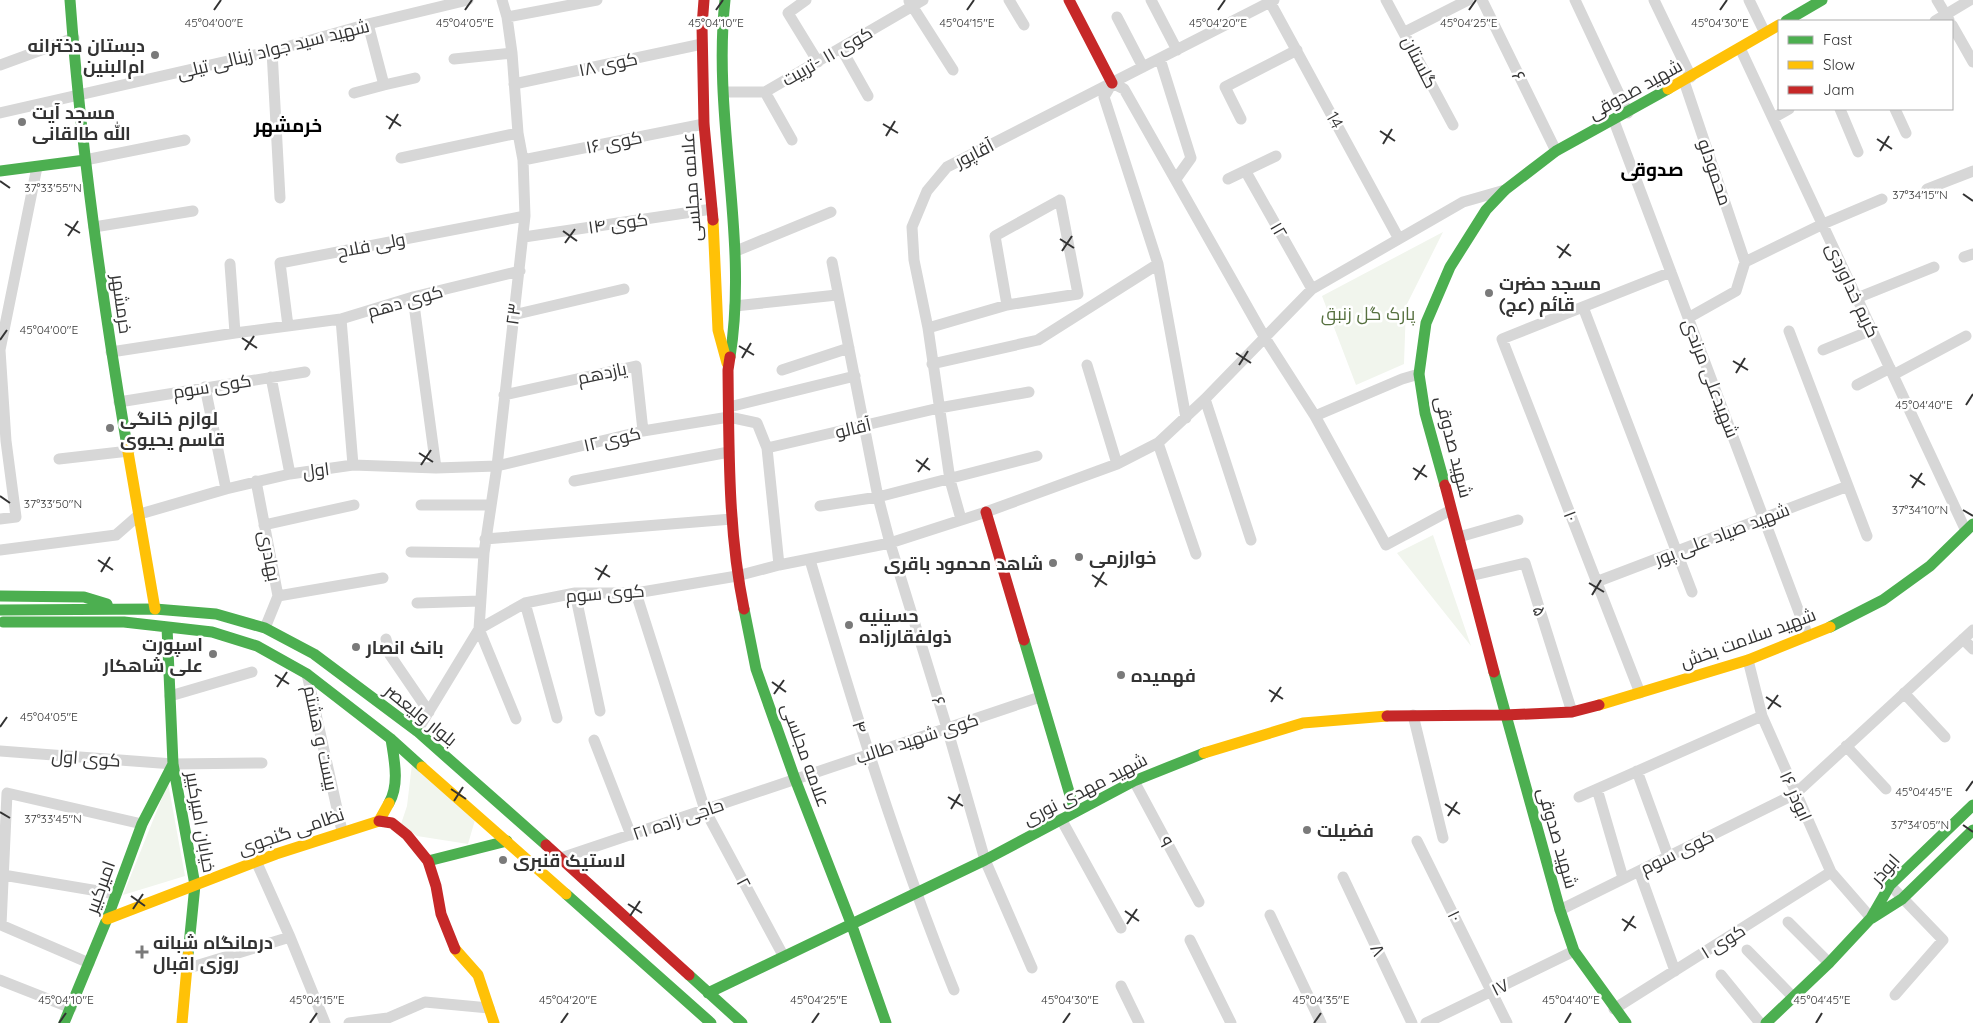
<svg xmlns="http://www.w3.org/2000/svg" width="1973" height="1023" font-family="Quicksand,Cairo,sans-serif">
<rect width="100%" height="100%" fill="#fff"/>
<path fill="#f1f5ed" d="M 1443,232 L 1406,306 L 1404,364 L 1356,385 L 1322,296 Z
M 1433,535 L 1471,646 L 1397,553 Z
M 412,764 L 475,820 L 468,844 L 417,836 L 401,824 L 407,806 Z
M 168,783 L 185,876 L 123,895 Z"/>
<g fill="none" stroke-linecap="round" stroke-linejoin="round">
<path stroke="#d7d7d7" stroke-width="11" d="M 502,0 L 507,17 L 512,53 L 518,133 L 523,160 L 525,216 L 497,466 L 484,553 L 479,629 L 516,719
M 806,0 L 788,13 L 818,62
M 1009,0 L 1024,25
M 1151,0 L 1177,50
M 1386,0 L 1453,125
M 1482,0 L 1556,151
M 1575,0 L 1628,113
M 1654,0 L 1691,77
M 1749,0 L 1765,33
M 1937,0 L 1949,20
M 909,1 L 953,70
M 1270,2 L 1399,239
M 507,17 L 597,0
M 1117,17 L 1143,67
M 1935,21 L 1970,0
M 368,24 L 384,85 L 415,78
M 1952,25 L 1973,62
M 1405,32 L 1468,0
M 841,48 L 868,96
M 1740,48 L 1966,531
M 272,51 L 280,198
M 454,59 L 512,53
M 1160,59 L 1191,158 L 1176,179
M 0,65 L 74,38
M 1684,81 L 1745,262
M 1112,83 L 1124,89 L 1265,338 L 1315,416 L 1386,545 L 1451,510
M 1112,83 L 1104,97 L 1158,264 L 1186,418
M 514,84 L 702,44
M 724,92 L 765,92 L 923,0
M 765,92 L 792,140
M 354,93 L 384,85
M 1840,109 L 1858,152
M 1895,109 L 1906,133
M 0,113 L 272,51 L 368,24 L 468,0
M 1773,118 L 1789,109
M 1241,119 L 1225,87 L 1297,50
M 1614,121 L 1808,636
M 401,158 L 518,133
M 85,160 L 185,140
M 523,160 L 704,124
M 1246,172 L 1312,289
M 1228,179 L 1276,156
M 1927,189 L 1973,171
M 94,227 L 193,211
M 524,237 L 712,209
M 736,251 L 831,212
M 1964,257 L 1973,254
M 832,262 L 878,497 L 890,543 L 947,728 L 985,860 L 1032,968
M 230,264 L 235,333
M 413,297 L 436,468
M 1857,298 L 1934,267
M 735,306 L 837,295
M 1583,307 L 1692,592
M 513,315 L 624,289
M 1688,318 L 1736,291 L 1745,262 L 1823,224 L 1882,199
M 341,319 L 353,465
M 288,326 L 280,263 L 525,216
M 928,328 L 1007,305 L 1078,294 L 1060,200 L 995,236 L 1007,305
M 1789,331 L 1867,536
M 1823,350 L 1872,330
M 111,352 L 235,333 L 341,319 L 413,297 L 520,271
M 932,364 L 1038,340 L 1158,264
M 1087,365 L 1117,464
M 782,370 L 849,348
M 1893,375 L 1966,336
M 271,377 L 290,474
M 1857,385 L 1890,368
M 205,387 L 226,489
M 504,395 L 636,366 L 643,431
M 1205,399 L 1251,540
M 119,402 L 305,372
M 729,407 L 855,376
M 1315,416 L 1402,379 L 1419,374
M 1158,443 L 1196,554
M 767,448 L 939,408 L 1029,392
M 59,459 L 129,451
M 256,481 L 278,596 L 265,628
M 574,481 L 729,452
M 421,505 L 490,505
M 820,506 L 878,497 L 1037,456
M 0,519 L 16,517 L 6,441 L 0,350 L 37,167
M 961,519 L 950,480 L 928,328 L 914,260 L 912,227 L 927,191 L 947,167 L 1274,0
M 264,525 L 354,505
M 1459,537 L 1518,520
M 485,539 L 732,519
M 0,550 L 116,535 L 140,514 L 226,489 L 290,474 L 353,465 L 436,468 L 497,466 L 643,431 L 729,417 L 757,423 L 767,448 L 779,565
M 411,552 L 484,553
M 810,560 C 853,705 897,850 954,990
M 1470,576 L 1525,563 L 1572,712
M 1596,582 L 1848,486
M 575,593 L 600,711
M 636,593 L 705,810 L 784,957
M 278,596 L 383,578
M 417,603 L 480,601
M 525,603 L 557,718
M 386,639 L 390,655 L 429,712
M 1963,639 L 1973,649
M 1748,660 L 1762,716 L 1831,872 L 1871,918
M 307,674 L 342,831
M 1640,693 L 1502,339 L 1671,272
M 1904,693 L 1945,737
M 170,696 L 252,672
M 1413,715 L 1443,838
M 417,731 L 479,629 L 525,603 L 575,593 L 636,593 L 737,576 L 779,565 L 890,543 L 986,512 L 1117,464 L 1158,443 L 1205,399 L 1312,289 L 1463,202 L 1505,190
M 594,740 L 631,835
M 1846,746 L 1886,789
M 0,751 L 173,764 L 262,763
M 1637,771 L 1668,856
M 1134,781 L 1199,902
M 1597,789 L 1623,878
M 1579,797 L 1762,716
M 1061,819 L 1121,928
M 1417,841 L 1507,1023
M 561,858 L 1040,697
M 256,861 L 290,937 L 325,1023
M 1639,871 L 1675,971
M 3,875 L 116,894
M 1343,877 L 1412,1023
M 1890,885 L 1943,940 L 1895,995
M 1560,910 L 1795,794 L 1973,630
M 1270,915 L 1321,1023
M 1788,922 L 1829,963
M 1190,940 L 1231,1023
M 1747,950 L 1793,997
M 89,963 L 1,925 L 7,793 L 142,824
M 189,968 L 290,937
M 1721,975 L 1760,1023
M 0,980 L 71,1008
M 1121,986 L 1139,1023
M 1614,1009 L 1831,872
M 349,1023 L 388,1018 L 425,1002 L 489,1008
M 1426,1023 L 1574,951"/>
<path stroke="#4caf50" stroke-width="11" d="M 70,0 C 81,149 102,298 127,446
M 725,0 C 712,119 749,238 730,357
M 1786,21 L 1822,0
M 0,171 L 85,160
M 1445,485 L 1425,413 L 1419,374 L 1426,323 L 1450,267 L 1486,210 L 1505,190 L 1556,151 L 1668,89
M 0,596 L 84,597 L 107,604
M 744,609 L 756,669 L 795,779 L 851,923 L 886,1023
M 0,610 L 155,609 L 216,614 L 265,628 L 314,654 L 417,731 L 546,845
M 3,622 L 124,622 L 212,632 L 257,646 L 307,674 L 391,739 L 422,767
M 167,627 L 173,764 L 195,885 L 188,955
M 1830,627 L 1883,600 L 1930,566 L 1973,524
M 1024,640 L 1075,812
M 1494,672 L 1560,910 L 1574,951 L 1626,1023
M 389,803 C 400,784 394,759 391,739
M 428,861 L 507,841
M 566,894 L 711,1023
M 1872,918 L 1902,899 L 1973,830
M 689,975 L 742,1023
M 708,993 L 985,860 L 1134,781 L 1204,753
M 64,1023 L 107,919 L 142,824 L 173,764
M 1766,1023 L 1829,963 L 1871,918 L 1890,885 L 1973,805"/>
<path stroke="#ffc107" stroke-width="11" d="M 1668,89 L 1779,25
M 713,220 L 718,330 L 727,363
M 127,446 L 155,609
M 1599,705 L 1748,660 L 1830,627
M 1204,753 L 1303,723 L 1387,716
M 422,767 L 566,894
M 107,919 L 276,854 L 379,821 L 389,803
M 455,949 L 478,975 L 494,1023
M 182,1023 L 188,955"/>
<path stroke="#c62828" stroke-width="11" d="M 704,0 L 702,26 L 704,124 L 713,220
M 1069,0 L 1112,83
M 730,357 L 728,370 C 729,450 728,531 744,609
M 1445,485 L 1494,672
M 986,512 L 1024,640
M 1387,716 L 1505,715 L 1572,712 L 1599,705
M 379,821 L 392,823 L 407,835 L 428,861 L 436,886 L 441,914 L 455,949
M 546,845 L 689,975"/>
</g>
<path fill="none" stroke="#333" stroke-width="2" d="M 214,10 L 221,0M 465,10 L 472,0M 716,10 L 723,0M 967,10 L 974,0M 1218,10 L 1225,0M 1469,10 L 1476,0M 1720,10 L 1727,0M 386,116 L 401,126M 883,124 L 898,133M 389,129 L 398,114M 1380,131 L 1395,141M 886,136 L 895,121M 1877,139 L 1892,149M 1383,144 L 1392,129M 1880,151 L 1889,136M 0,181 L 10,188M 1963,194 L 1973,201M 65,224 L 80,233M 563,231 L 577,241M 68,236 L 78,221M 1060,239 L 1074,248M 565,243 L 575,229M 1557,246 L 1571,256M 1062,251 L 1072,236M 1559,258 L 1569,244M 242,338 L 257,348M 0,340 L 7,330M 739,346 L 754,355M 245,350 L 254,336M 1236,353 L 1251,363M 742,358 L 751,343M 1733,361 L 1748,370M 1239,365 L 1248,351M 1736,373 L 1745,358M 1966,405 L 1973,394M 419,453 L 433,462M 916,460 L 930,470M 421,465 L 431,450M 1413,468 L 1427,477M 918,472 L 928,458M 1910,475 L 1925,485M 1415,480 L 1425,465M 1912,488 L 1922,473M 0,496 L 10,503M 1963,510 L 1973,516M 98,560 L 113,570M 595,568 L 610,577M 101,572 L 110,557M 1092,575 L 1107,585M 598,580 L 607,565M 1589,583 L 1604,592M 1095,587 L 1104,572M 1592,595 L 1601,580M 275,675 L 289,684M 772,682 L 786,692M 277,687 L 287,672M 1269,690 L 1283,699M 774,694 L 784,680M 1766,697 L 1781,707M 1271,702 L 1281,687M 1768,709 L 1778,695M 0,727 L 7,717M 451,789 L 466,799M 1966,791 L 1973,781M 948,797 L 963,806M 454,801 L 463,787M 1445,804 L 1460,814M 951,809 L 960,794M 0,812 L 10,818M 1448,816 L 1457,802M 1963,825 L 1973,832M 131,896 L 145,906M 628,904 L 642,913M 133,909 L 143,894M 1125,911 L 1139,921M 630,916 L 640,901M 1622,919 L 1636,928M 1127,924 L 1137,909M 1624,931 L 1634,916M 59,1023 L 66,1013M 310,1023 L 317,1013M 561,1023 L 568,1013M 812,1023 L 819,1013M 1063,1023 L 1070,1013M 1314,1023 L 1321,1013M 1565,1023 L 1571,1013M 1816,1023 L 1822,1013"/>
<g fill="#7a7a7a" stroke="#fff" stroke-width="2">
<circle cx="155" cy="55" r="5"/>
<circle cx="22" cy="122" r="5"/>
<circle cx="1489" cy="293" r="5"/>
<circle cx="110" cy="428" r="5"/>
<circle cx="1079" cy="557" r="5"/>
<circle cx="1053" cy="563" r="5"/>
<circle cx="849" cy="625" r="5"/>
<circle cx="356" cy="647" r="5"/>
<circle cx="213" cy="654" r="5"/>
<circle cx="1121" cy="675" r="5"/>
<circle cx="1307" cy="830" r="5"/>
<circle cx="503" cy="860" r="5"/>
<path d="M139.5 944.5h5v5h5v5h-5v5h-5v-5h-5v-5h5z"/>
</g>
<g text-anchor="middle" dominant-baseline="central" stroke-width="5" stroke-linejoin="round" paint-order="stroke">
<g font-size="18" font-weight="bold" fill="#333" stroke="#fff" text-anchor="start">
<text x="145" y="45" text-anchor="end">دبستان دخترانه<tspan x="145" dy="21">ام‌البنین</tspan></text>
<text x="32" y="112">مسجد آیت<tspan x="32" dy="21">الله طالقانی</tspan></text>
<text x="1499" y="283">مسجد حضرت<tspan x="1499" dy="21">قائم (عج)</tspan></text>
<text x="120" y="418">لوازم خانگی<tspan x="120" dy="21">قاسم یحیوی</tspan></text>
<text x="1089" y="557">خوارزمی</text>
<text x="1043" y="563" text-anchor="end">شاهد محمود باقری</text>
<text x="859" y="615">حسینیه<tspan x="859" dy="21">ذولفقارزاده</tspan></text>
<text x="203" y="644" text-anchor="end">اسپورت<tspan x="203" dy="21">علی شاهکار</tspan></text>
<text x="366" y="647">بانک انصار</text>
<text x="1131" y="675">فهمیده</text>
<text x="1317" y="830">فضیلت</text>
<text x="513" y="860">لاستیک قنبری</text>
<text x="153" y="942">درمانگاه شبانه<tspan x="153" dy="21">روزی اقبال</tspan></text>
</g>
<g font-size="18" fill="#333" stroke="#fff">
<text transform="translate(273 49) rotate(-14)">شهید سید جواد زینالی تیلی</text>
<text transform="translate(827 56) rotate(-30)">کوی ۱۱ -تربیت</text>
<text transform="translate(1420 62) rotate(63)">گلستان</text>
<text transform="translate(608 64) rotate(-12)">کوی ۱۸</text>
<text transform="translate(1519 76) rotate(64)">۶</text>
<text transform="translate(1635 89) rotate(-29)">شهید صدوقی</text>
<text transform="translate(1335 120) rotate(61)">14</text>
<text transform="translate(614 142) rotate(-11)">کوی ۱۶</text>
<text transform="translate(974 153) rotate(-27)">آقاپور</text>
<text transform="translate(1715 172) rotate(71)">محمودلو</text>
<text transform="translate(691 187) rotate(-94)">علامه مجلسی</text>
<text transform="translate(618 223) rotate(-8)">کوی ۱۴</text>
<text transform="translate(1279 230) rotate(60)">۱۲</text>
<text transform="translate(371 245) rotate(-11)">ولی فلاح</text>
<text transform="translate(1853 290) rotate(65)">کریم خداوردی</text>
<text transform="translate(405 301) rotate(-16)">کوی دهم</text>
<text transform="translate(122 304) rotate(82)">خرمشهر</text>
<text transform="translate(513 314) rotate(-82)">۲۳</text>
<text transform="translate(602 373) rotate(-12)">یازدهم</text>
<text transform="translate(1711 378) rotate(69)">شهیدعلی مرندی</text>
<text transform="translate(212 386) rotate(-9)">کوی سوم</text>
<text transform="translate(853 428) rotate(-13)">آقالو</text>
<text transform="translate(612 439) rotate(-13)">کوی ۱۲</text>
<text transform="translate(1454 447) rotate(76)">شهید صدوقی</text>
<text transform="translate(316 470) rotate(-7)">اول</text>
<text transform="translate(1571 516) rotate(69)">۱۰</text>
<text transform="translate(1722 534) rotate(-21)">شهید صیاد علی پور</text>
<text transform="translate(270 556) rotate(79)">بهادری</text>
<text transform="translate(605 593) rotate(-4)">کوی سوم</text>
<text transform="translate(1540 611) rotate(73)">۵</text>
<text transform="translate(1748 638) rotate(-20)">شهید سلامت بخش</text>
<text transform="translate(939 701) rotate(73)">۶</text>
<text transform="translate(421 715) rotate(39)">بلوار ولیعصر</text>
<text transform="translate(860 727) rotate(72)">۴</text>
<text transform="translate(321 738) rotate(78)">بیست و هشتم</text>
<text transform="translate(917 738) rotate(-18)">کوی شهید طالب</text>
<text transform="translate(806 755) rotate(70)">علامه مجلسی</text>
<text transform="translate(86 758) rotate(4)">کوی اول</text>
<text transform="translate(1085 789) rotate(-27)">شهید مهدی نوری</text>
<text transform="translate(1796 796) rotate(66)">۱۶ ابوذر</text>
<text transform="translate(678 819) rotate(-19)">۲۱ حاجی زاده</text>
<text transform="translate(201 822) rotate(80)">خیابان امیرکبیر</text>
<text transform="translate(291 831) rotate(-19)">نظامی گنجوی</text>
<text transform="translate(1558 838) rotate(74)">شهید صدوقی</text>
<text transform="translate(1166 842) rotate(61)">۹</text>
<text transform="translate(1677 852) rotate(-26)">کوی سوم</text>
<text transform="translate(1885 869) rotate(-49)">ابوذر</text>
<text transform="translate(744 883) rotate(62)">۲</text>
<text transform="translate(100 887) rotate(-70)">امیرکبیر</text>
<text transform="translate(1455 916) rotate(64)">۱۰</text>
<text transform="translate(1723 941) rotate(-32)">کوی ۱</text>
<text transform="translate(1378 950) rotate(65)">۸</text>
<text transform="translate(1500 987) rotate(-26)">۱۷</text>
</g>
<g font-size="18" fill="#56703f" stroke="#fff">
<text x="1368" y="313">پارک گل زنبق</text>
</g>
<g font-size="19" font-weight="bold" fill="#000" stroke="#fff">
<text x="288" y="125">خرمشهر</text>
<text x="1652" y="169">صدوقی</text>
</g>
</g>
<g font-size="12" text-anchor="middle" fill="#333" stroke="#fff" stroke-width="5" stroke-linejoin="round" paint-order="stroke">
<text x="214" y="27">45°04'00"E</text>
<text x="465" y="27">45°04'05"E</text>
<text x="716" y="27">45°04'10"E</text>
<text x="967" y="27">45°04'15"E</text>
<text x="1218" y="27">45°04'20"E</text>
<text x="1469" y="27">45°04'25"E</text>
<text x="1720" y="27">45°04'30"E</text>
<text x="53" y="192">37°33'55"N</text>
<text x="1920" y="199">37°34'15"N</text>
<text x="49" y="334">45°04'00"E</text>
<text x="1924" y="409">45°04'40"E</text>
<text x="53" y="508">37°33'50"N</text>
<text x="1920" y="514">37°34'10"N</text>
<text x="49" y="721">45°04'05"E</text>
<text x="1924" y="796">45°04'45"E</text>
<text x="53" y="823">37°33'45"N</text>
<text x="1920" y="829">37°34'05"N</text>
<text x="66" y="1004">45°04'10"E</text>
<text x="317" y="1004">45°04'15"E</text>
<text x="568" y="1004">45°04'20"E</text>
<text x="819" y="1004">45°04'25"E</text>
<text x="1070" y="1004">45°04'30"E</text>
<text x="1321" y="1004">45°04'35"E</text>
<text x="1571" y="1004">45°04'40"E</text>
<text x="1822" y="1004">45°04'45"E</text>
</g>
<rect x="1778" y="20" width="175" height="90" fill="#ffffff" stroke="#adadad"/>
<rect x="1788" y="36" width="25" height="8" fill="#4caf50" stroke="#adadad"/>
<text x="1823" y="45" font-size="15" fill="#333333">Fast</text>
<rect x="1788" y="61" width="25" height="8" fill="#ffc107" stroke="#adadad"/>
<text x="1823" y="70" font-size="15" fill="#333333">Slow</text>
<rect x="1788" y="86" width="25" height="8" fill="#c62828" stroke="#adadad"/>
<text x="1823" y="95" font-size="15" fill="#333333">Jam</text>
</svg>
